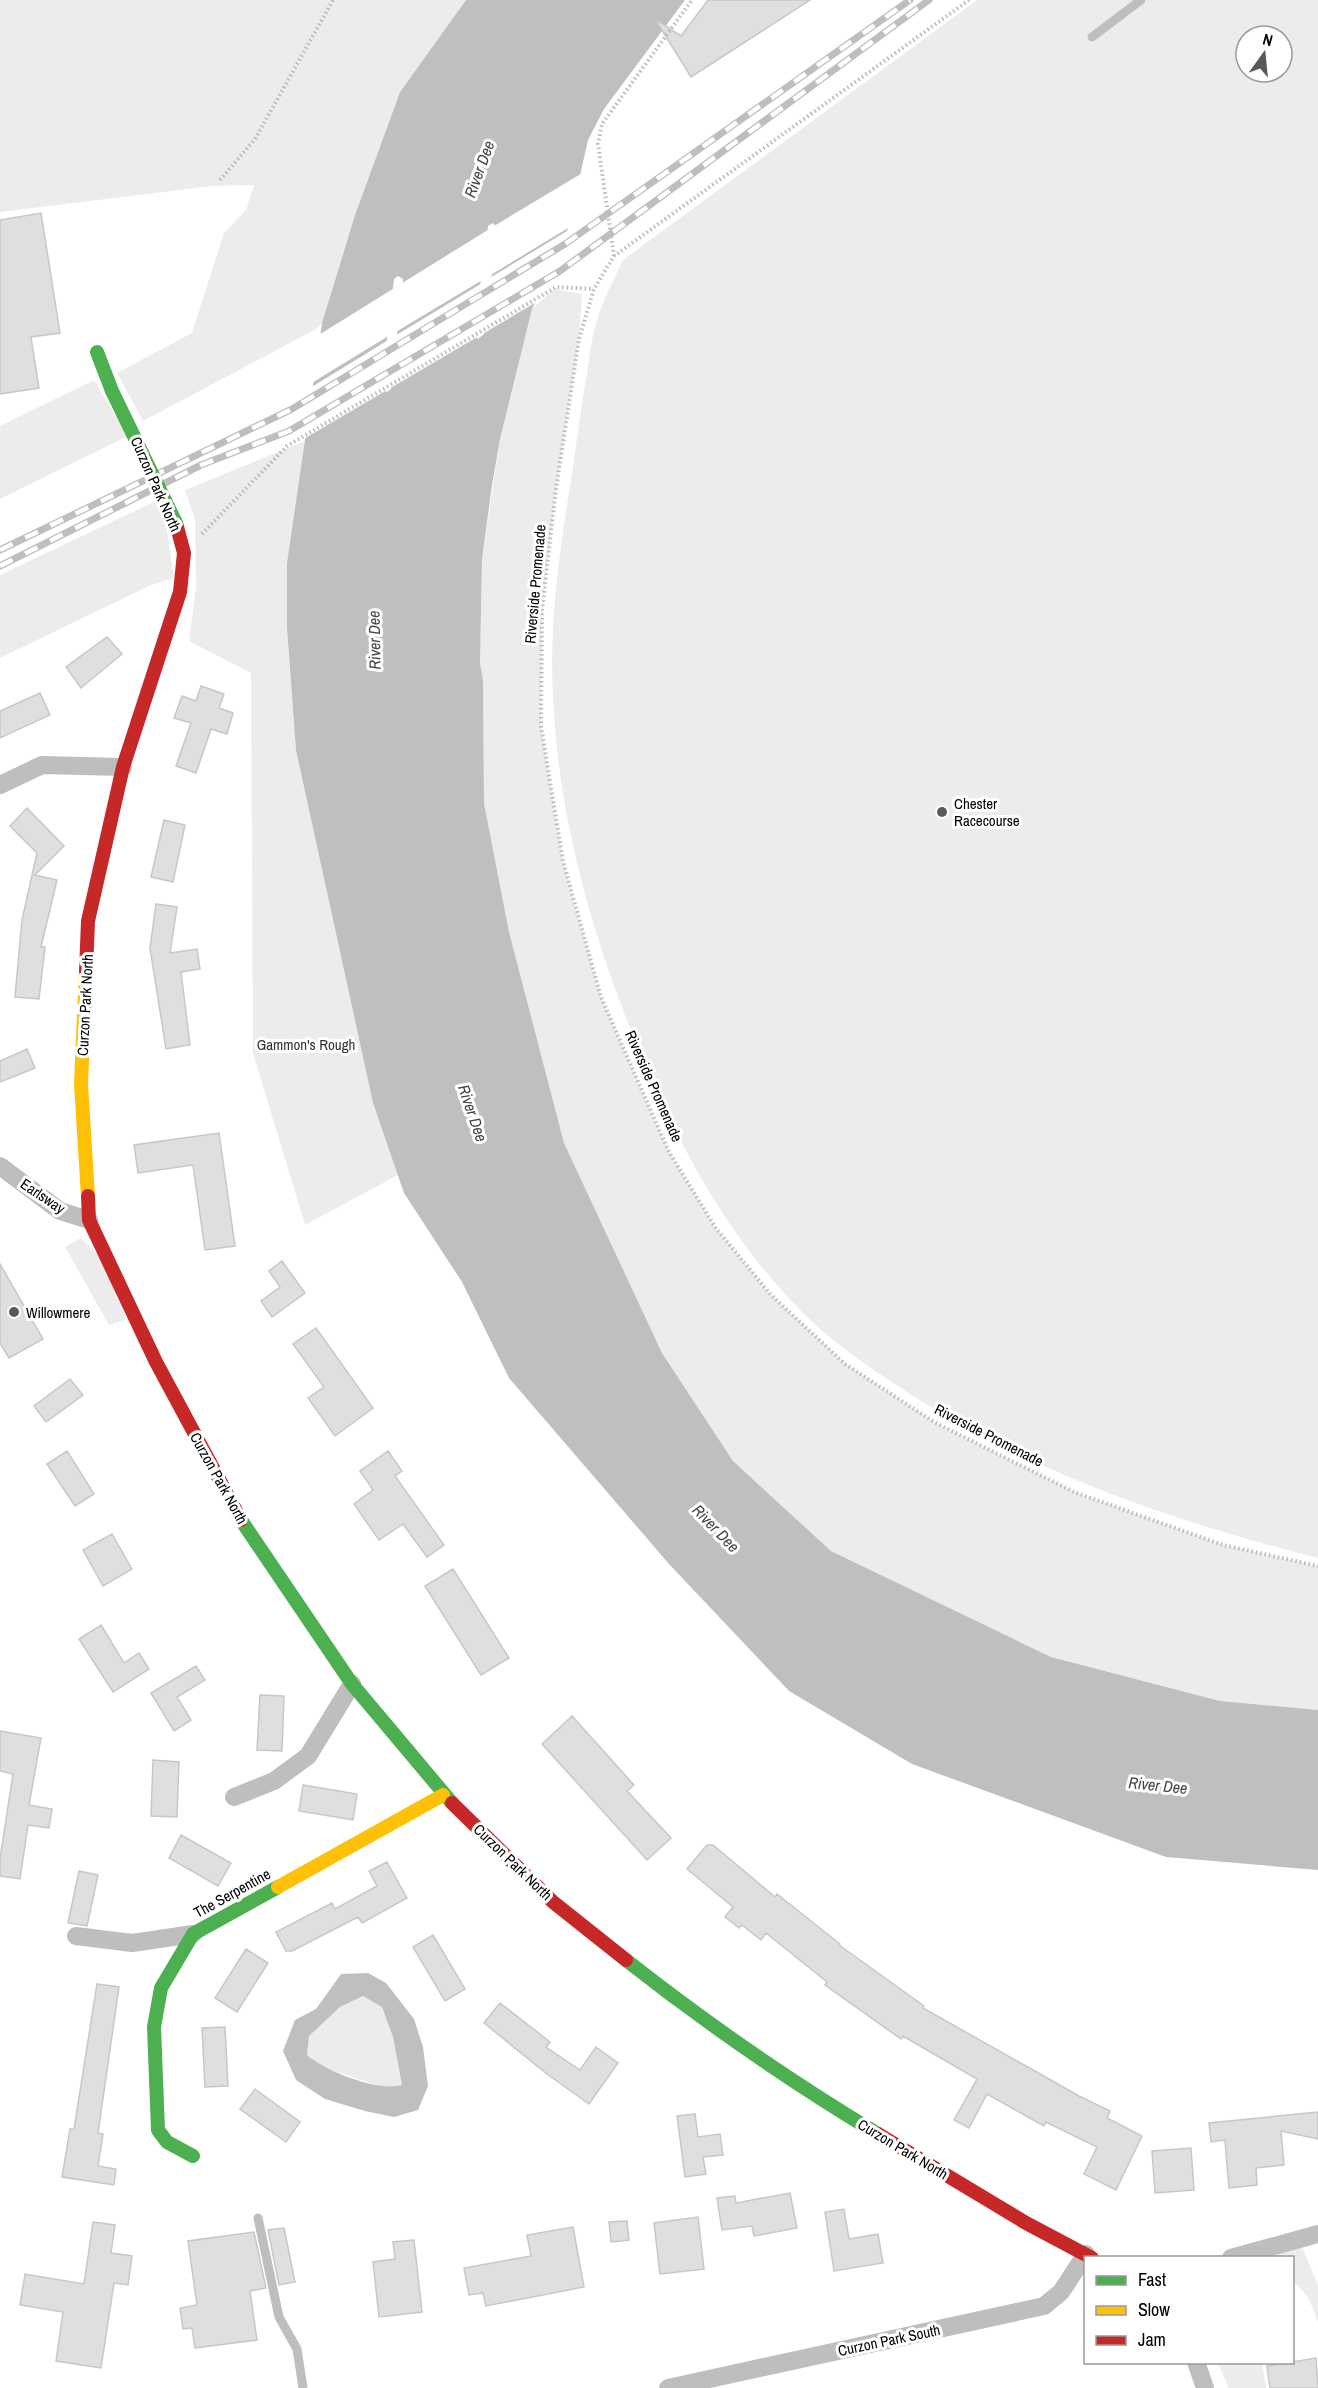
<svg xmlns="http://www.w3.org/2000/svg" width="1318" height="2388" font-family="'Archivo Narrow',sans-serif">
<rect width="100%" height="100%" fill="#fff"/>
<path fill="#ececec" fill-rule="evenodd" d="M 0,0 L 466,0 L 400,92 L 355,215 L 322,323 L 316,329 L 143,421 L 117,373 L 192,333 L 224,233 L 246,210 L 254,185 L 212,186 L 0,212 Z
M 977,0 L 1318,0 L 1318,1558 C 1172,1521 1028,1472 901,1388 C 872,1369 844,1350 818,1327 C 736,1252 681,1152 639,1050 C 592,936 558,818 553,695 C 549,621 560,547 572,474 C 577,440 581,406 587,373 C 590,353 592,333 599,314 C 605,296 615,278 623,260 ZM 1246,36 L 1282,36 L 1282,72 L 1246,72 Z
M 554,289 L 582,294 L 579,339 L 556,489 L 542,610 L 541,726 L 563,861 L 601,997 L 669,1152 L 715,1227 L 771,1295 L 846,1364 L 934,1422 L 1074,1492 L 1223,1545 L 1318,1566 L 1318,1710 L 1220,1701 L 1051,1657 L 831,1551 L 733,1461 L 662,1353 L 564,1143 L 509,932 L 484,803 L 483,680 L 480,663 L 482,559 L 500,439 L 532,309 Z
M 94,380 L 128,436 L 0,499 L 0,426 Z
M 305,441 L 287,563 L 287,628 L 296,750 L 373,1103 L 398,1175 L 305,1225 L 253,1053 L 251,673 L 189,641 L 196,587 L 195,520 L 185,490 Z
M 162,498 L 174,578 L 151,585 L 0,658 L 0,575 Z
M 81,1238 L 101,1257 L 126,1320 L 109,1325 L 65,1247 Z
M 363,1996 L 382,2007 L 393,2037 L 402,2085 L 390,2089 L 358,2079 L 319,2066 L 307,2055 L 309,2036 L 340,2007 Z
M 1302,2247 L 1318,2285 L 1318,2323 C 1312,2306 1308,2292 1293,2282 L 1292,2258 L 1261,2258 Z
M 1218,2363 L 1262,2363 L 1266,2388 L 1229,2388 Z"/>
<path fill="#bfbfbf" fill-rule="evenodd" d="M 466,0 L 685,0 L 604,109 L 588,140 L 579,180 L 573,230 L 532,309 L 500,439 L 492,485 L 482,559 L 480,663 L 483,680 L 484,803 L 509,932 L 564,1143 L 662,1353 L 733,1461 L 831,1551 L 1051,1657 L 1220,1701 L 1318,1710 L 1318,1870 L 1166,1857 L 912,1764 L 789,1691 L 669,1564 L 509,1378 L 462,1282 L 404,1193 L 373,1103 L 296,750 L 287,628 L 287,563 L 322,323 L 355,215 L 400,92 ZM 493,223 L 498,229 L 484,334 L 478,339 L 474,333 L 488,226 ZM 398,276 L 403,279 L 391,389 L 387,392 L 381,389 L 394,279 Z
M 368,1973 L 386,1983 L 414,2019 L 423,2047 L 428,2086 L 418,2110 L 394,2117 L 365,2111 L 325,2099 L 296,2080 L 283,2051 L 295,2020 L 316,2009 L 341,1974 ZM 363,1996 L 382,2007 L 393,2037 L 402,2085 C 378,2092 325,2071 307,2055 L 309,2036 L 340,2007 Z"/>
<path fill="#fff" d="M 584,172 L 576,231 L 540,300 L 302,440 L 310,388 L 390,339 L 386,389 L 393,337 L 484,282 L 477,333 L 480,335 L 488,279 L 567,231 L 568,228 L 489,276 L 495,229 L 494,226 Z
M 491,228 L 484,279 L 394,333 L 399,285 Z
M 396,287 L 390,335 L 310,384 L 317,336 Z"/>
<path fill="#dfdfdf" stroke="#c7c7c7" stroke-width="1.5" d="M 708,0 L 810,0 L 691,77 L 655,19 L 681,36 Z
M 41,213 L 60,333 L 31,337 L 39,388 L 0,394 L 0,220 Z
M 107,637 L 122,654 L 81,688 L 66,667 Z
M 201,686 L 224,694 L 219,708 L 233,713 L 227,734 L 211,729 L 196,773 L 176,766 L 191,723 L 174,718 L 182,696 L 196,701 Z
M 40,693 L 50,715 L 0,738 L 0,711 Z
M 27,808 L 64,846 L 35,875 L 57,880 L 41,947 L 45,947 L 39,999 L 15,997 L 22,920 L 37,853 L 10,826 Z
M 164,820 L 185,825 L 173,882 L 151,877 Z
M 156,904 L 177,907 L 170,953 L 197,949 L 200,969 L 181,972 L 190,1045 L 166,1049 L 150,948 Z
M 27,1049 L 35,1068 L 0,1082 L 0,1061 Z
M 219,1133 L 235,1246 L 205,1250 L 193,1165 L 138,1173 L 134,1145 Z
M 282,1261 L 305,1293 L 272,1317 L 261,1301 L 280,1287 L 269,1271 Z
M 0,1264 L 43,1339 L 9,1358 L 0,1343 Z
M 316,1328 L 373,1408 L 335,1436 L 308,1398 L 324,1387 L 293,1344 Z
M 70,1379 L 83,1395 L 46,1422 L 34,1406 Z
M 67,1451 L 94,1494 L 75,1506 L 47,1464 Z
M 388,1451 L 402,1471 L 395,1476 L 444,1545 L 427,1557 L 403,1524 L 379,1540 L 354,1504 L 373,1490 L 360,1471 Z
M 112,1534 L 132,1569 L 103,1586 L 83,1550 Z
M 453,1569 L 509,1658 L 481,1675 L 425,1586 Z
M 101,1625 L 124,1663 L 139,1653 L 149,1669 L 113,1692 L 79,1639 Z
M 196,1666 L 205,1680 L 177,1697 L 191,1720 L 174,1731 L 151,1693 Z
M 260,1695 L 284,1696 L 282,1751 L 257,1750 Z
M 572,1716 L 634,1785 L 627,1791 L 671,1838 L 647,1860 L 542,1744 Z
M 0,1731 L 41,1738 L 29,1805 L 52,1809 L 49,1828 L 28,1825 L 20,1879 L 0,1876 L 0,1859 L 13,1774 L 0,1771 Z
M 153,1760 L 179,1762 L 177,1817 L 151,1816 Z
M 303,1785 L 357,1794 L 353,1820 L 299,1811 Z
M 181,1835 L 231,1863 L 218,1886 L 169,1858 Z
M 707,1845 L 713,1845 L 775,1897 L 777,1894 L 840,1944 L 839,1945 L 924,2006 L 923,2008 L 1079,2096 L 1110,2111 L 1107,2118 L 1142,2136 L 1116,2190 L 1084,2174 L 1097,2147 L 1046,2122 L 1044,2126 L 987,2094 L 969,2128 L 954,2120 L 977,2079 L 903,2036 L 901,2039 L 825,1985 L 827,1982 L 766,1933 L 761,1940 L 742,1925 L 739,1928 L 725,1917 L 733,1907 L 687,1869 Z
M 387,1862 L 407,1898 L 362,1923 L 358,1917 L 292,1951 L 286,1951 L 276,1932 L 332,1903 L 335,1909 L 377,1886 L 369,1871 Z
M 79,1871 L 98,1875 L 87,1926 L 68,1923 Z
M 433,1935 L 465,1989 L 445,2001 L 413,1947 Z
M 246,1949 L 268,1963 L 237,2012 L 215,1998 Z
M 97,1984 L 119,1987 L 98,2133 L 103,2134 L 98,2166 L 116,2169 L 114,2185 L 62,2177 L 70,2129 L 74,2129 Z
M 500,2003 L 550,2042 L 546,2047 L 580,2070 L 596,2047 L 618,2063 L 589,2104 L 547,2074 L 484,2023 Z
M 225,2027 L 228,2086 L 205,2087 L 202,2028 Z
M 255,2089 L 300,2122 L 286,2142 L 240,2109 Z
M 1318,2112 L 1318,2139 L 1281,2131 L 1284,2165 L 1256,2168 L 1257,2185 L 1229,2188 L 1225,2140 L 1211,2142 L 1209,2123 Z
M 695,2114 L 698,2137 L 720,2134 L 723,2155 L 703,2157 L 706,2174 L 685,2177 L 677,2116 Z
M 1191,2148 L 1194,2190 L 1155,2193 L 1152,2151 Z
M 790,2193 L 797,2228 L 754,2236 L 752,2226 L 722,2230 L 717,2198 L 735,2196 L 736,2203 Z
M 844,2209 L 849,2239 L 878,2234 L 883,2263 L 834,2271 L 825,2212 Z
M 698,2217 L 704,2269 L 660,2274 L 654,2223 Z
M 627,2221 L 629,2240 L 611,2242 L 609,2222 Z
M 93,2222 L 115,2225 L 111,2253 L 132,2256 L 128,2285 L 114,2283 L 101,2368 L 56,2361 L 63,2312 L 20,2305 L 25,2274 L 84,2284 Z
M 573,2227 L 584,2287 L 486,2306 L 483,2293 L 469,2295 L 464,2268 L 531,2256 L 527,2235 Z
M 284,2228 L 295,2282 L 279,2285 L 268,2230 Z
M 254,2232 L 266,2288 L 250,2291 L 257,2340 L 195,2348 L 192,2328 L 183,2329 L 180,2308 L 197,2305 L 188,2241 Z
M 414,2240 L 422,2312 L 379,2317 L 373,2262 L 395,2259 L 393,2242 Z
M 1316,2358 L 1318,2388 L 1270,2388 L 1267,2366 Z"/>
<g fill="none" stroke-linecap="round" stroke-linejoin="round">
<path stroke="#b9b9b9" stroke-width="4" stroke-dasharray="1.5 3" stroke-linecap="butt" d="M 969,0 L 614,256 L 594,289 L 579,339 L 556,489 L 542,610 L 541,726 L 563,861 L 601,997 L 669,1152 L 715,1227 L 771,1295 L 845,1364 L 934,1422 L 1074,1492 L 1223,1545 L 1318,1566
M 220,180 L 255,139 L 333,0
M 614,256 L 598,144 L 602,124 L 692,0
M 202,534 L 287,446 L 556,287 L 594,289"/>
<path stroke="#bebebe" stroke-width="9" d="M 1092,37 L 1141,0
M 258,2218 L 279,2317 L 297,2349 L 303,2388"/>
<path stroke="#bebebe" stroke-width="18" d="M 0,785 L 42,765 L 123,767
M 0,1166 L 60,1211 L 89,1220
M 234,1797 L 274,1781 L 308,1756 L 352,1684
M 76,1936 L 132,1943 L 193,1934
M 1231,2258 L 1318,2234
M 1196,2362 L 1205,2388
M 668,2388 L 1044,2306 L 1061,2292 L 1086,2254"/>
<path stroke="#4caf50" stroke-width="14" d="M 97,352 L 112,391
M 241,1520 L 352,1684 L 452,1803
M 626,1960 C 706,2023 790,2081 878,2134
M 193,2156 L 167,2142 L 158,2130 L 154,2027 L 161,1988 L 193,1934 L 278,1887"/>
<path stroke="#ffc107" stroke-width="14" d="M 86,971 L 81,1084 L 88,1196
M 278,1887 L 443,1795"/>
<path stroke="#c62828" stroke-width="14" d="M 86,971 L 88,921 L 123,767 L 180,592 L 184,553 L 176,523
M 88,1196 L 89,1220 L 156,1362 L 241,1520
M 452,1803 L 553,1902 L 626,1960
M 878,2134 L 1026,2223 L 1092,2258"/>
<defs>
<path id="rail" d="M 0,550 L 292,409 L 565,244 L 910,0
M 0,566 L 201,465 L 289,431 L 560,271 L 929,0"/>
</defs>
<use href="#rail" stroke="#bebebe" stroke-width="7"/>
<use href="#rail" stroke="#fff" stroke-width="4.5" stroke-dasharray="14" stroke-linecap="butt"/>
<path stroke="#4caf50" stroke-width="14" d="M 112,391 L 176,523"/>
</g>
<g fill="#595959" stroke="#fff" stroke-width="2">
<circle cx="942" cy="812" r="6"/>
<circle cx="14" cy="1312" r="6"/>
</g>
<g text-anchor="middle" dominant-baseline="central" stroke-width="6" stroke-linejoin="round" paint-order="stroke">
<g font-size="15" fill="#000" stroke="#fff">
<text transform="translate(156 484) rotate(66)">Curzon Park North</text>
<text transform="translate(535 584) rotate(-85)">Riverside Promenade</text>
<text transform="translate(85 1005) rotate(-87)">Curzon Park North</text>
<text transform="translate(654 1086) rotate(66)">Riverside Promenade</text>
<text transform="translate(43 1196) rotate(34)">Earlsway</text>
<text transform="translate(989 1435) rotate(27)">Riverside Promenade</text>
<text transform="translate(219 1478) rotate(61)">Curzon Park North</text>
<text transform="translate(513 1862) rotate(44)">Curzon Park North</text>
<text transform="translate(232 1893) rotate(-29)">The Serpentine</text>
<text transform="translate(903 2149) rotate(31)">Curzon Park North</text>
<text transform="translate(889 2340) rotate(-12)">Curzon Park South</text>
</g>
<g font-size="15" fill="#000" stroke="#fff" text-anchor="start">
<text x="954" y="803">Chester<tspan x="954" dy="17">Racecourse</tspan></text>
<text x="26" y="1312">Willowmere</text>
</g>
<g font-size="15" fill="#333" stroke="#fff">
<text x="306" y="1044">Gammon's Rough</text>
</g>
<g font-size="16" font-style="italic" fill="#444" stroke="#fff">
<text transform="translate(479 169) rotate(-70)">River Dee</text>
<text transform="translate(374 640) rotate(-91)">River Dee</text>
<text transform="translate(473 1113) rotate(71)">River Dee</text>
<text transform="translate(716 1528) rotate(46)">River Dee</text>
<text transform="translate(1158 1785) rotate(6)">River Dee</text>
</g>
</g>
<rect x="1084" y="2256" width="210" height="108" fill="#ffffff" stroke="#999999" stroke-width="1.5"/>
<rect x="1096" y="2276" width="30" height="9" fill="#4caf50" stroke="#999999" stroke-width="1.5"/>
<text x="1138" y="2286" font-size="18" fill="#000000">Fast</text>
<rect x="1096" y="2306" width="30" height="9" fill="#ffc107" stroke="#999999" stroke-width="1.5"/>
<text x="1138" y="2316" font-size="18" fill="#000000">Slow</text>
<rect x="1096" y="2336" width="30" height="9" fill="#c62828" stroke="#999999" stroke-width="1.5"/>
<text x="1138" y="2346" font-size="18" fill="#000000">Jam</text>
<g transform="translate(1264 54) rotate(15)"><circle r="28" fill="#ffffff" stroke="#999999" stroke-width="1.5"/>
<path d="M0-4.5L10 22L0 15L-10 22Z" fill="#595959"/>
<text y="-9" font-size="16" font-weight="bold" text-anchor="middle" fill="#000000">N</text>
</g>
</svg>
